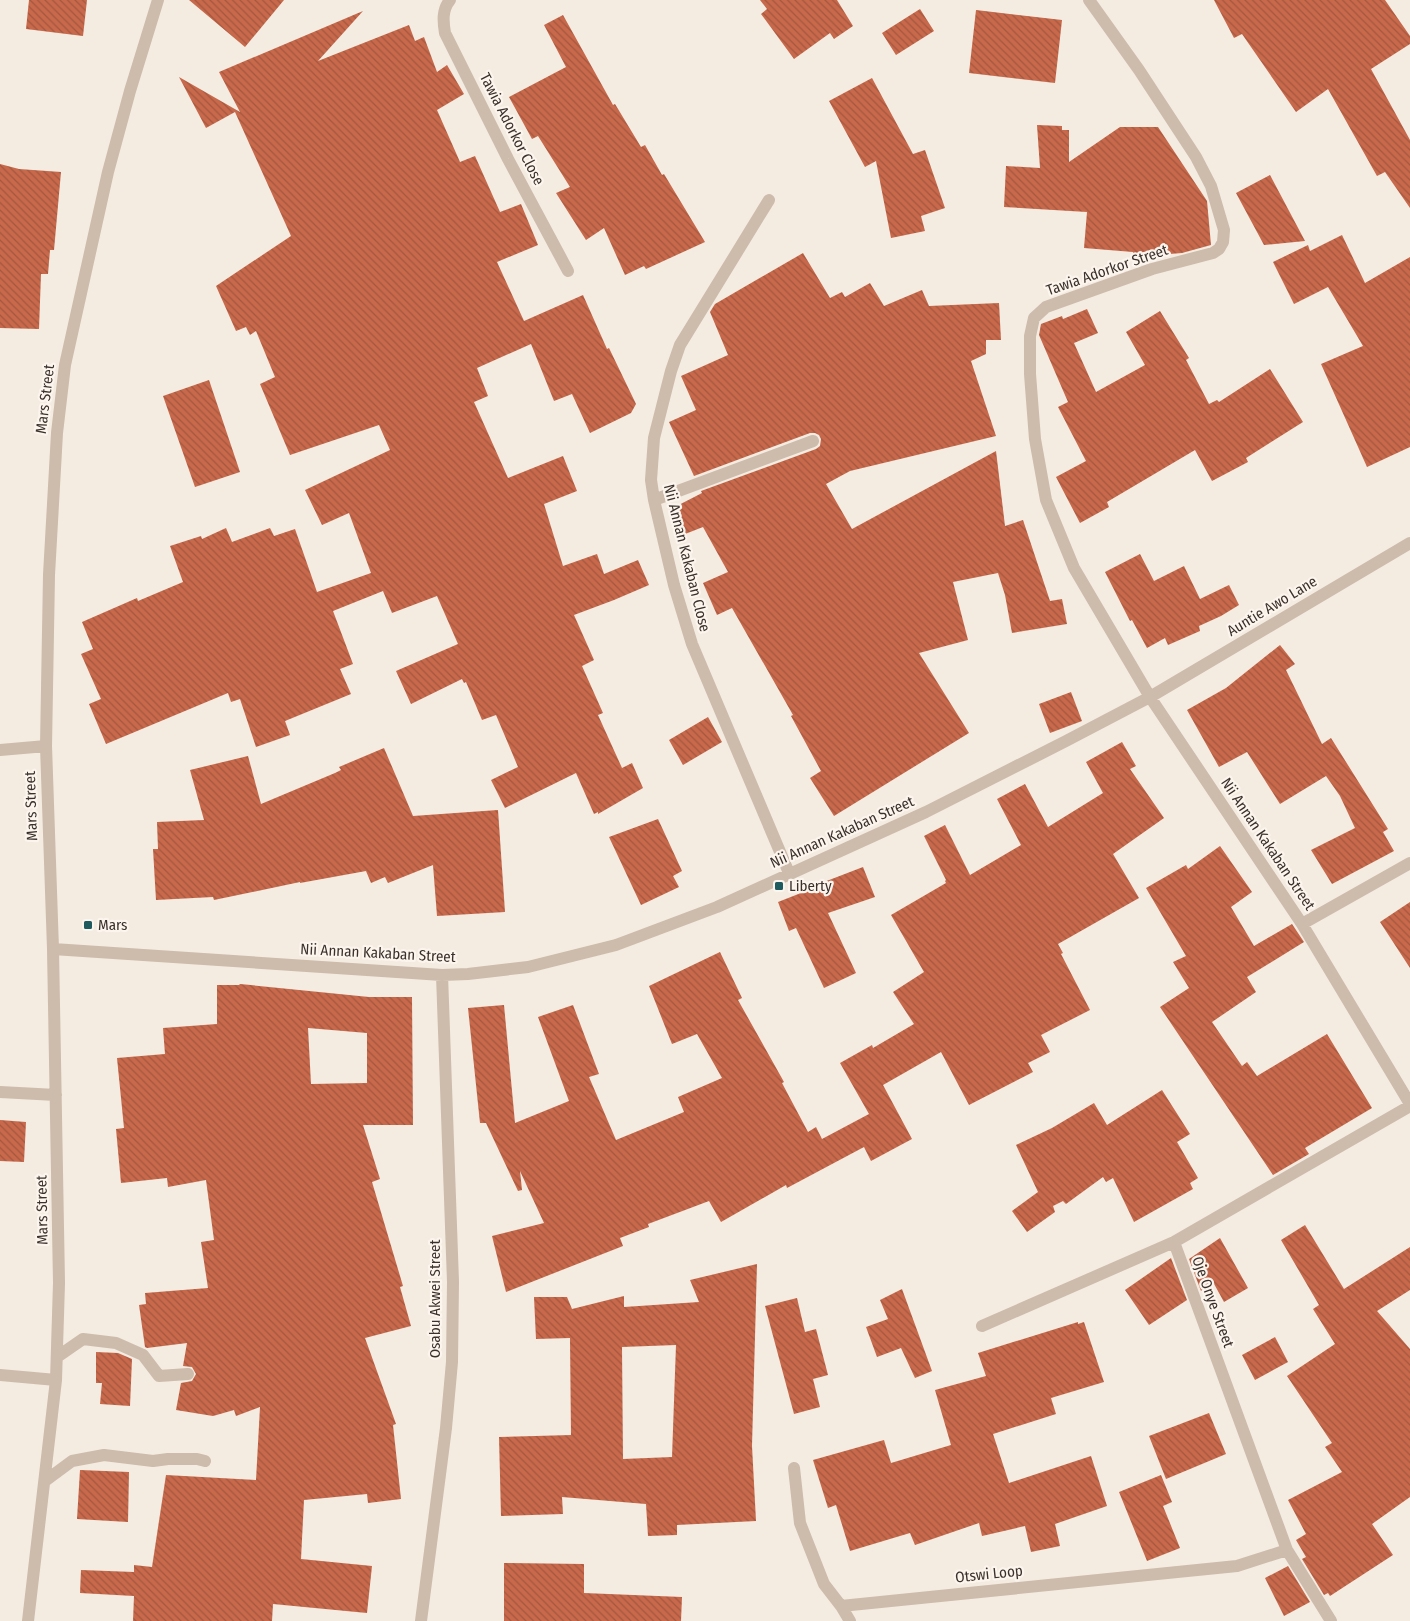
<svg xmlns="http://www.w3.org/2000/svg" width="1410" height="1621" font-family="'Fira Sans Condensed',sans-serif">
<defs>
<pattern id="building-back-hatch" width="6" height="6" patternUnits="userSpaceOnUse" patternTransform="scale(1.25)"><rect width="6" height="6" fill="#c8694b"/><path d="M-1 5l2 2M0 0l6 6M5-1l2 2" fill="none" stroke="#a4573f"/></pattern>
</defs>
<rect width="100%" height="100%" fill="#f4ebe1"/>
<path fill="url(#building-back-hatch)" fill-rule="evenodd" d="M 29,0 L 87,0 L 83,36 L 26,29 Z
M 189,0 L 284,0 L 245,47 Z
M 760,0 L 837,0 L 853,26 L 834,39 L 830,33 L 794,59 L 761,14 L 767,9 Z
M 1214,0 L 1385,0 L 1410,36 L 1410,44 L 1371,69 L 1410,140 L 1410,208 L 1385,172 L 1377,176 L 1328,89 L 1296,112 L 1242,34 L 1234,38 Z
M 920,9 L 934,31 L 896,55 L 882,33 Z
M 976,10 L 1062,20 L 1055,83 L 969,73 Z
M 363,11 L 318,61 L 409,25 L 415,41 L 424,37 L 437,72 L 447,65 L 464,94 L 437,110 L 460,162 L 475,156 L 500,212 L 521,204 L 538,245 L 497,262 L 524,321 L 583,295 L 607,349 L 609,348 L 636,404 L 631,413 L 590,433 L 572,394 L 554,401 L 531,344 L 477,368 L 488,396 L 474,402 L 508,478 L 563,456 L 577,491 L 544,504 L 563,566 L 597,554 L 604,574 L 638,560 L 649,585 L 614,600 L 574,615 L 594,660 L 582,666 L 603,713 L 598,715 L 622,768 L 632,763 L 643,788 L 598,814 L 598,812 L 594,814 L 576,773 L 505,808 L 491,780 L 518,767 L 496,715 L 482,720 L 466,682 L 464,683 L 462,679 L 411,704 L 396,671 L 458,644 L 437,596 L 392,613 L 383,591 L 333,611 L 353,664 L 340,669 L 351,694 L 285,721 L 290,735 L 256,747 L 240,699 L 231,702 L 228,693 L 106,744 L 89,704 L 101,699 L 81,654 L 93,649 L 82,622 L 137,598 L 138,601 L 183,582 L 170,546 L 201,536 L 202,539 L 226,528 L 232,542 L 270,528 L 274,536 L 295,529 L 317,592 L 371,573 L 349,513 L 322,525 L 305,490 L 390,450 L 379,425 L 290,455 L 260,384 L 275,377 L 256,331 L 250,335 L 246,327 L 236,331 L 216,286 L 291,236 L 235,112 L 206,128 L 179,77 L 240,112 L 219,72 Z
M 563,15 L 613,105 L 615,104 L 641,147 L 645,145 L 662,175 L 664,174 L 705,242 L 646,269 L 644,266 L 625,275 L 604,228 L 586,240 L 556,193 L 570,187 L 538,136 L 532,139 L 509,97 L 566,67 L 544,25 Z
M 872,78 L 913,154 L 925,150 L 945,208 L 921,216 L 925,231 L 891,238 L 876,161 L 865,167 L 829,101 Z
M 1037,125 L 1062,126 L 1062,130 L 1069,130 L 1069,162 L 1120,127 L 1158,127 L 1207,201 L 1211,245 L 1182,253 L 1133,257 L 1133,252 L 1084,248 L 1087,212 L 1004,207 L 1006,166 L 1040,168 Z
M 0,164 L 19,169 L 61,172 L 54,250 L 50,250 L 48,274 L 41,274 L 39,329 L 0,328 Z
M 1270,175 L 1305,241 L 1264,245 L 1236,193 Z
M 1342,235 L 1365,283 L 1410,257 L 1410,447 L 1367,467 L 1321,364 L 1363,346 L 1328,287 L 1294,304 L 1273,262 L 1308,245 L 1310,251 Z
M 803,253 L 830,298 L 842,292 L 845,297 L 870,283 L 884,306 L 922,290 L 929,306 L 999,303 L 1001,340 L 986,340 L 986,354 L 971,361 L 996,436 L 850,471 L 826,484 L 852,529 L 996,451 L 1005,526 L 1023,520 L 1050,601 L 1062,599 L 1067,624 L 1012,633 L 1005,595 L 998,573 L 953,582 L 968,640 L 919,653 L 969,733 L 834,816 L 810,778 L 821,771 L 791,716 L 793,715 L 732,608 L 717,615 L 703,583 L 728,572 L 703,527 L 680,536 L 669,510 L 702,493 L 701,491 L 816,449 L 820,446 L 821,439 L 819,435 L 815,433 L 810,433 L 694,476 L 669,422 L 696,410 L 681,376 L 728,355 L 710,312 L 715,304 Z
M 1087,309 L 1098,333 L 1074,343 L 1096,392 L 1145,365 L 1126,332 L 1160,311 L 1189,358 L 1186,360 L 1209,404 L 1217,400 L 1219,402 L 1270,369 L 1303,422 L 1246,458 L 1248,462 L 1212,481 L 1195,450 L 1107,502 L 1109,507 L 1080,523 L 1056,477 L 1086,461 L 1058,407 L 1068,402 L 1039,335 L 1041,324 L 1062,316 L 1063,319 Z
M 209,380 L 240,472 L 195,487 L 163,396 Z
M 1140,554 L 1154,581 L 1184,566 L 1200,599 L 1229,585 L 1239,605 L 1221,616 L 1199,626 L 1200,631 L 1168,645 L 1165,638 L 1147,648 L 1132,620 L 1130,621 L 1105,572 Z
M 1280,645 L 1295,664 L 1286,670 L 1322,744 L 1331,738 L 1388,829 L 1383,832 L 1394,851 L 1332,884 L 1311,850 L 1355,828 L 1340,796 L 1326,776 L 1280,804 L 1247,752 L 1219,767 L 1187,710 L 1226,688 Z
M 1071,692 L 1082,721 L 1050,733 L 1039,704 Z
M 708,717 L 722,742 L 683,765 L 669,740 Z
M 1122,742 L 1136,766 L 1130,769 L 1164,818 L 1113,854 L 1139,898 L 1058,944 L 1063,953 L 1061,954 L 1090,1010 L 1041,1035 L 1050,1052 L 1028,1063 L 1033,1072 L 969,1105 L 941,1052 L 883,1085 L 912,1139 L 871,1161 L 864,1147 L 787,1188 L 786,1185 L 721,1222 L 709,1201 L 648,1224 L 649,1227 L 620,1238 L 623,1246 L 506,1292 L 492,1236 L 544,1223 L 520,1171 L 522,1190 L 518,1191 L 486,1123 L 480,1123 L 468,1008 L 504,1005 L 515,1123 L 569,1101 L 538,1017 L 573,1005 L 599,1074 L 589,1077 L 616,1140 L 684,1112 L 678,1097 L 722,1078 L 697,1034 L 672,1044 L 649,986 L 720,952 L 742,998 L 738,1000 L 784,1082 L 782,1083 L 808,1132 L 816,1127 L 822,1139 L 869,1114 L 840,1063 L 872,1045 L 873,1048 L 914,1024 L 893,992 L 924,972 L 891,915 L 946,883 L 945,881 L 946,880 L 924,836 L 945,825 L 970,875 L 1021,845 L 997,799 L 1025,784 L 1048,827 L 1103,793 L 1086,762 Z
M 384,748 L 413,816 L 498,810 L 505,912 L 437,916 L 433,865 L 388,883 L 385,877 L 371,883 L 366,871 L 300,883 L 300,882 L 214,900 L 213,897 L 156,900 L 153,849 L 158,849 L 157,822 L 204,820 L 190,770 L 248,756 L 261,804 L 335,773 L 341,770 L 339,767 Z
M 658,819 L 682,871 L 673,876 L 679,887 L 641,905 L 609,837 Z
M 1220,846 L 1252,892 L 1231,907 L 1254,946 L 1292,924 L 1304,942 L 1247,977 L 1256,992 L 1212,1022 L 1242,1066 L 1247,1062 L 1257,1076 L 1327,1034 L 1372,1108 L 1305,1148 L 1309,1154 L 1273,1175 L 1160,1007 L 1189,988 L 1173,962 L 1186,956 L 1146,888 L 1186,865 L 1188,869 Z
M 863,867 L 875,897 L 828,913 L 856,973 L 824,988 L 796,928 L 789,931 L 778,902 L 824,884 L 824,882 Z
M 1410,902 L 1410,968 L 1380,922 Z
M 240,984 L 369,997 L 412,997 L 413,1125 L 363,1125 L 380,1179 L 372,1182 L 403,1286 L 400,1287 L 411,1326 L 365,1338 L 396,1424 L 393,1425 L 401,1499 L 368,1503 L 367,1494 L 304,1500 L 301,1559 L 372,1566 L 367,1613 L 273,1604 L 272,1621 L 133,1621 L 134,1596 L 80,1593 L 81,1570 L 134,1572 L 134,1565 L 152,1567 L 166,1475 L 256,1480 L 260,1407 L 236,1416 L 234,1410 L 213,1416 L 176,1410 L 181,1383 L 192,1381 L 196,1374 L 192,1367 L 183,1366 L 187,1343 L 147,1348 L 145,1347 L 139,1305 L 146,1304 L 145,1293 L 208,1288 L 201,1242 L 214,1240 L 206,1180 L 168,1187 L 167,1178 L 121,1183 L 116,1129 L 124,1128 L 117,1058 L 165,1054 L 163,1028 L 217,1024 L 217,985 L 239,985 ZM 308,1028 L 367,1033 L 367,1083 L 311,1084 Z
M 1162,1090 L 1190,1134 L 1177,1142 L 1198,1178 L 1190,1183 L 1193,1189 L 1134,1222 L 1113,1178 L 1106,1182 L 1103,1177 L 1066,1204 L 1063,1201 L 1053,1206 L 1055,1212 L 1027,1232 L 1012,1211 L 1038,1192 L 1016,1145 L 1052,1128 L 1094,1103 L 1107,1125 Z
M 0,1120 L 26,1122 L 24,1162 L 0,1161 Z
M 1305,1225 L 1344,1289 L 1410,1247 L 1410,1290 L 1377,1311 L 1410,1349 L 1410,1497 L 1372,1524 L 1393,1555 L 1330,1596 L 1328,1593 L 1324,1595 L 1302,1559 L 1306,1557 L 1296,1540 L 1306,1534 L 1288,1500 L 1342,1472 L 1325,1447 L 1332,1443 L 1287,1376 L 1335,1344 L 1313,1309 L 1319,1305 L 1281,1240 Z
M 1220,1238 L 1248,1288 L 1224,1302 L 1213,1282 L 1201,1291 L 1189,1259 Z
M 1171,1258 L 1187,1300 L 1149,1325 L 1125,1290 Z
M 757,1264 L 752,1446 L 756,1521 L 677,1525 L 677,1535 L 648,1536 L 646,1504 L 562,1497 L 563,1514 L 501,1516 L 499,1437 L 571,1435 L 570,1338 L 536,1339 L 534,1297 L 567,1297 L 572,1309 L 624,1296 L 624,1307 L 699,1302 L 690,1280 ZM 676,1345 L 672,1457 L 623,1459 L 622,1347 Z
M 902,1289 L 932,1371 L 915,1378 L 901,1348 L 877,1357 L 866,1327 L 888,1319 L 880,1300 Z
M 797,1298 L 805,1332 L 816,1329 L 828,1375 L 813,1379 L 820,1407 L 794,1414 L 765,1306 Z
M 1078,1322 L 1078,1324 L 1084,1322 L 1104,1382 L 1051,1398 L 1056,1414 L 993,1434 L 1009,1483 L 1091,1456 L 1107,1506 L 1055,1524 L 1060,1546 L 1031,1552 L 1025,1526 L 982,1536 L 979,1523 L 915,1545 L 910,1533 L 850,1551 L 836,1505 L 828,1508 L 813,1460 L 884,1440 L 891,1463 L 951,1445 L 935,1390 L 986,1376 L 978,1353 Z
M 1275,1337 L 1288,1362 L 1255,1380 L 1242,1355 Z
M 96,1352 L 118,1353 L 132,1359 L 130,1406 L 100,1404 L 102,1383 L 96,1383 Z
M 1209,1413 L 1226,1454 L 1166,1479 L 1149,1436 Z
M 80,1470 L 129,1472 L 128,1522 L 77,1519 Z
M 1161,1475 L 1172,1502 L 1163,1506 L 1180,1548 L 1147,1561 L 1119,1492 Z
M 504,1563 L 584,1564 L 584,1593 L 682,1597 L 681,1621 L 504,1621 Z
M 1288,1566 L 1310,1602 L 1284,1616 L 1265,1578 Z"/>
<g fill="none" stroke-linecap="round" stroke-linejoin="round">
<path stroke="#cdbbac" stroke-width="12" d="M 450,0 C 442,10 443,21 445,33 L 508,159 L 568,271
M 1089,0 L 1139,70 L 1196,157 L 1211,186 L 1224,230 L 1223,242 L 1219,249 L 1213,253 L 1152,269 L 1046,307 L 1034,318 L 1030,336 L 1030,374 L 1035,439 L 1046,500 L 1074,568 L 1150,697 L 1302,924 L 1410,1104
M 769,200 L 680,345 L 671,371 L 654,438 L 651,480 L 654,500 L 674,585 L 692,644 L 789,873
M 654,500 L 813,441
M 0,750 L 46,746
M 1302,924 L 1410,863
M 53,949 L 442,975 L 468,974 L 528,967 L 616,945 L 717,907 L 926,812 L 1066,741 L 1150,697 L 1410,543
M 0,1092 L 56,1095
M 1174,1242 L 1287,1550 L 1331,1621
M 982,1326 L 1174,1242 L 1410,1106
M 57,1357 L 83,1339 L 116,1343 L 143,1355 L 159,1376 L 188,1374
M 0,1375 L 56,1380
M 794,1468 L 800,1523 L 824,1584 L 841,1606 L 850,1621
M 45,1481 L 72,1461 L 104,1455 L 153,1461 L 168,1459 L 197,1459 L 205,1461
M 841,1606 L 1237,1566 L 1287,1550
M 28,1621 L 56,1380 L 59,1283 L 53,949 L 46,746 L 49,575 L 57,433 L 65,365 L 108,172 L 130,91 L 158,0
M 421,1621 L 446,1428 L 452,1362 L 453,1282 L 442,975"/>
</g>
<g fill="#1f5a5e" stroke="#fbf5ee" stroke-width="2">
<rect x="774" y="881" width="10" height="10" rx="2.5"/>
<rect x="83" y="920" width="10" height="10" rx="2.5"/>
</g>
<g text-anchor="middle" dominant-baseline="central" stroke-width="4.5" stroke-linejoin="round" paint-order="stroke">
<g font-size="15" fill="#3b302b" stroke="#fbf5ee">
<text transform="translate(512 129) rotate(63)">Tawia Adorkor Close</text>
<text transform="translate(1107 270) rotate(-19)">Tawia Adorkor Street</text>
<text transform="translate(45 399) rotate(-83)">Mars Street</text>
<text transform="translate(687 558) rotate(76)">Nii Annan Kakaban Close</text>
<text transform="translate(1272 606) rotate(-31)">Auntie Awo Lane</text>
<text transform="translate(31 806) rotate(-92)">Mars Street</text>
<text transform="translate(842 832) rotate(-24)">Nii Annan Kakaban Street</text>
<text transform="translate(1268 844) rotate(56)">Nii Annan Kakaban Street</text>
<text transform="translate(378 953) rotate(3)">Nii Annan Kakaban Street</text>
<text transform="translate(42 1210) rotate(-91)">Mars Street</text>
<text transform="translate(435 1299) rotate(-90)">Osabu Akwei Street</text>
<text transform="translate(1213 1302) rotate(70)">Oje Onye Street</text>
<text transform="translate(989 1574) rotate(-6)">Otswi Loop</text>
</g>
<g font-size="15" fill="#3b302b" stroke="#fbf5ee" text-anchor="start">
<text x="789" y="886">Liberty</text>
<text x="98" y="925">Mars</text>
</g>
</g>
</svg>
